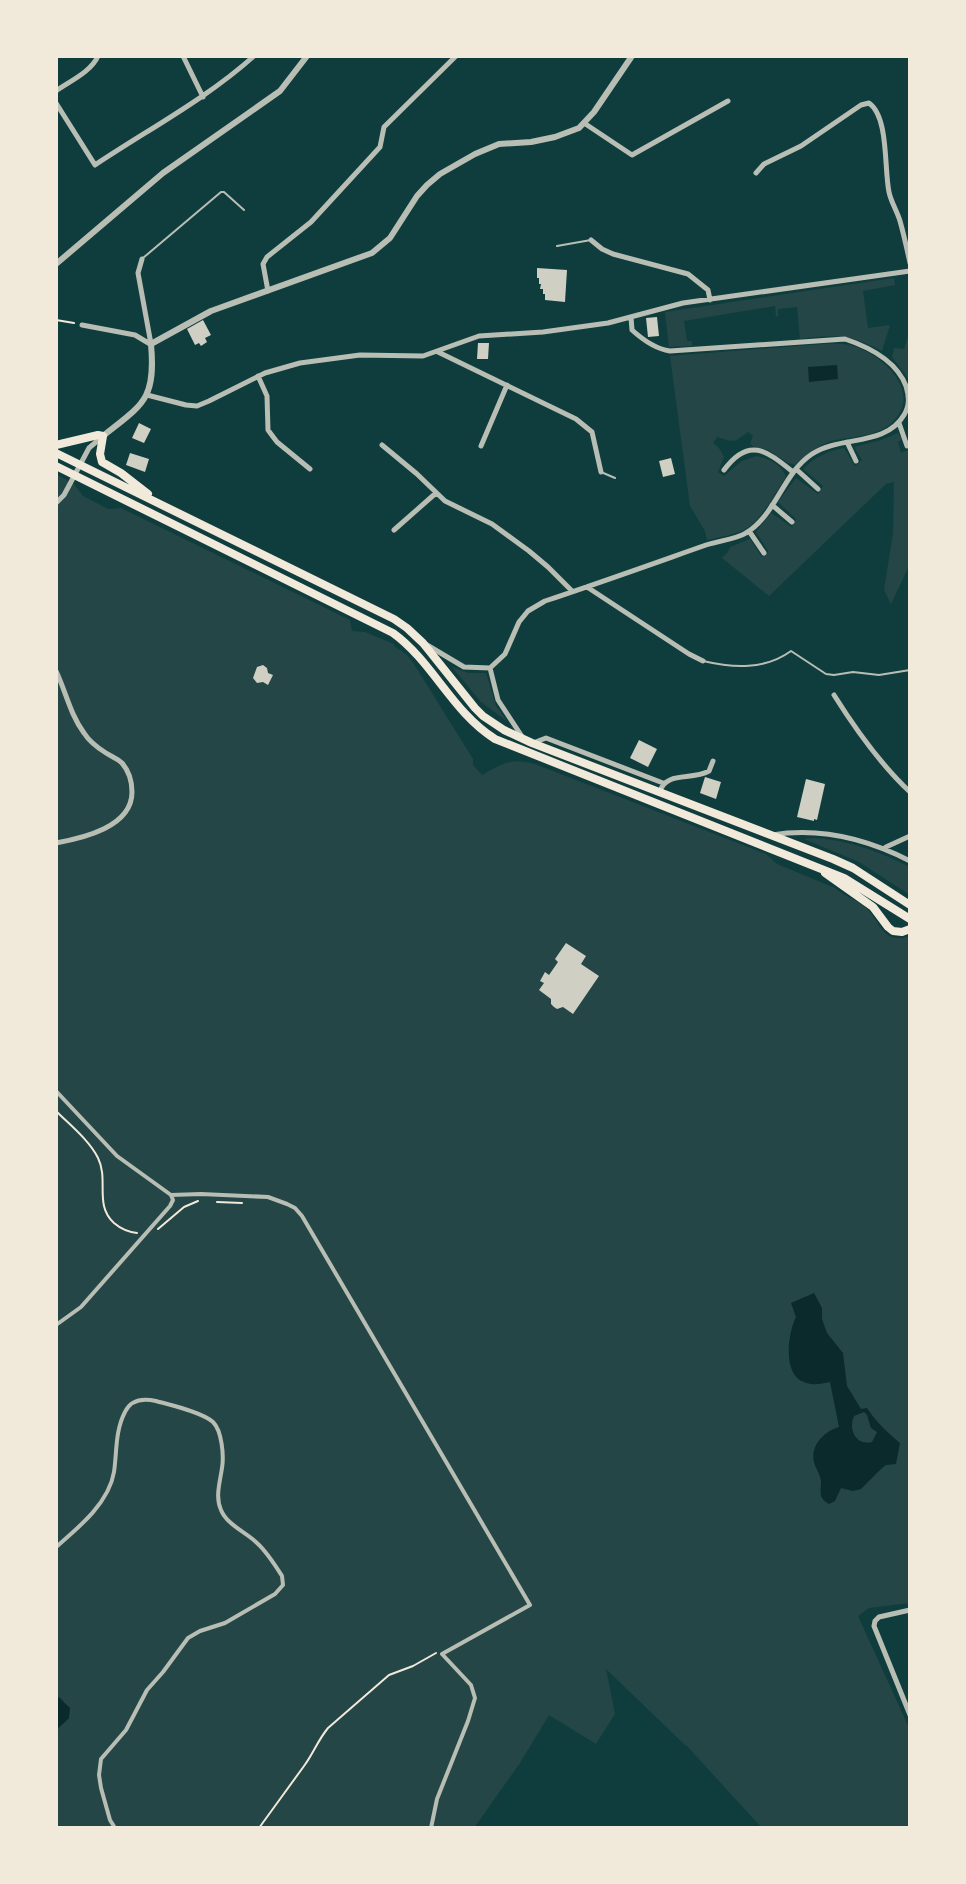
<svg xmlns="http://www.w3.org/2000/svg" width="966" height="1884" font-family="'Varela Round',sans-serif">
<rect width="100%" height="100%" fill="#0f3d3e"/>
<path fill="#244646" d="M 894,278 L 895,285 L 863,291 L 868,328 L 890,325 L 882,351 C 852,335 833,334 800,339 L 797,307 L 778,309 L 778,316 L 776,317 L 775,306 L 684,321 L 687,341 L 692,341 L 692,346 L 669,347 L 665,312 Z
M 910,330 L 910,385 L 907,377 L 892,357 L 894,348 L 904,349 Z
M 822,344 C 833,344 843,343 853,346 C 878,353 917,385 899,414 C 885,438 855,435 832,441 C 818,445 806,455 795,465 L 788,463 L 768,450 L 752,446 L 750,443 L 753,436 L 748,432 C 735,442 735,443 717,437 L 713,443 L 719,448 L 724,457 L 718,472 L 724,476 L 742,461 L 756,456 C 768,458 781,464 786,477 C 776,491 761,521 746,529 C 734,535 720,537 707,540 L 705,531 L 690,506 L 670,356 Z
M 898,433 L 902,439 L 898,442 L 901,453 L 910,449 L 910,564 L 891,604 L 884,590 L 893,533 L 894,482 L 886,484 L 769,596 L 722,558 L 728,552 L 730,547 L 750,539 L 762,557 L 768,553 L 768,551 L 756,532 L 771,513 L 792,527 L 796,519 L 778,502 L 796,478 L 818,494 L 823,486 L 803,469 C 815,457 827,451 844,448 L 855,466 L 862,460 L 854,447 L 881,440 Z
M 56,474 L 74,484 L 83,496 L 108,509 L 121,508 L 350,620 L 352,631 L 365,632 L 394,644 L 394,646 L 407,655 L 414,664 L 473,759 L 473,765 L 482,775 C 502,764 511,757 535,764 L 766,854 L 777,864 L 835,888 C 844,896 854,899 864,906 C 881,920 880,945 910,936 L 910,1603 L 869,1608 L 858,1616 L 910,1730 L 910,1828 L 762,1828 L 686,1745 L 685,1745 L 606,1669 L 615,1714 L 596,1744 L 549,1715 L 520,1763 L 474,1828 L 56,1828 L 56,1730 L 69,1718 L 63,1700 L 56,1695 Z
M 452,667 L 468,673 L 486,673 L 496,706 L 508,722 L 481,702 Z
M 812,838 C 846,839 880,852 910,867 L 910,895 L 859,862 L 804,839 Z"/>
<path fill="#0a2a2b" fill-rule="evenodd" d="M 837,365 L 838,379 L 809,382 L 808,367 Z
M 814,1293 L 822,1308 L 822,1319 L 827,1333 L 843,1353 L 847,1386 L 861,1409 L 867,1408 C 876,1422 888,1433 900,1443 L 896,1464 L 886,1465 L 882,1468 L 861,1489 L 853,1491 L 841,1488 L 835,1501 L 829,1504 C 818,1498 821,1492 821,1481 C 820,1474 816,1469 814,1462 C 810,1445 825,1431 839,1427 L 830,1382 C 821,1384 813,1386 804,1382 C 782,1374 788,1333 796,1317 L 791,1303 ZM 864,1412 L 867,1415 L 871,1428 L 877,1432 L 872,1442 C 856,1446 848,1430 854,1416 Z
M 56,1695 L 70,1708 L 69,1718 L 56,1730 Z"/>
<path fill="#cfcfc3" d="M 537,268 L 567,270 L 565,302 L 545,300 L 545,294 L 543,294 L 543,289 L 540,289 L 541,284 L 539,284 L 539,278 L 537,278 Z
M 657,317 L 659,336 L 648,337 L 646,318 Z
M 203,320 L 211,335 L 205,338 L 207,342 L 201,346 L 199,343 L 195,345 L 187,329 Z
M 478,343 L 489,343 L 488,359 L 477,359 Z
M 139,423 L 151,429 L 144,443 L 132,438 Z
M 130,453 L 149,459 L 145,472 L 126,465 Z
M 671,458 L 675,474 L 663,477 L 659,461 Z
M 263,665 L 267,668 L 268,673 L 273,675 L 268,685 L 263,682 L 257,683 L 253,678 L 257,667 Z
M 639,740 L 657,749 L 648,767 L 630,758 Z
M 705,777 L 721,782 L 716,799 L 700,793 Z
M 806,779 L 825,784 L 817,820 L 814,819 L 814,821 L 797,817 Z
M 566,943 L 586,956 L 581,964 L 599,976 L 573,1014 L 563,1007 L 557,1009 L 554,1007 L 551,1004 L 551,999 L 539,990 L 544,983 L 540,981 L 545,972 L 549,975 L 558,962 L 555,959 Z"/>
<g fill="none" stroke-linecap="round" stroke-linejoin="round">
<path stroke="#f1e9da" stroke-width="2" d="M 56,320 L 74,323
M 56,1111 C 70,1125 89,1140 98,1158 C 109,1180 94,1205 114,1223 C 121,1229 128,1232 137,1233
M 217,1202 L 242,1203
M 158,1229 L 184,1207 L 198,1201
M 259,1828 C 274,1807 289,1787 304,1766 C 313,1754 318,1740 328,1728 L 389,1675 L 413,1666 L 436,1653"/>
<path stroke="#b8beb3" stroke-width="2" d="M 557,246 L 591,240
M 143,258 L 221,192 L 224,192 L 244,210
M 601,472 L 615,478
M 703,661 C 733,668 765,670 791,651 L 826,674 L 834,675 L 853,672 L 879,675 L 910,670"/>
<path stroke="#b8beb3" stroke-width="4" d="M 56,1091 L 117,1156 L 171,1195 L 173,1200 L 170,1206 L 81,1307 L 56,1325
M 171,1195 L 201,1194 L 268,1197 L 287,1204 L 295,1208 L 302,1216 L 530,1605 L 442,1654 L 471,1685 L 475,1698 L 468,1721 L 437,1799 L 431,1828
M 56,1547 C 78,1528 109,1503 114,1472 C 117,1452 115,1431 125,1412 C 131,1399 143,1398 156,1401 C 170,1405 202,1412 213,1422 C 222,1431 224,1456 222,1468 C 220,1482 215,1497 221,1510 C 227,1525 246,1532 257,1543 C 267,1552 275,1565 282,1576 L 283,1585 L 275,1594 L 225,1623 L 200,1631 L 188,1638 L 163,1672 L 147,1690 L 126,1730 L 101,1759 L 99,1775 L 101,1788 L 110,1820 L 115,1828"/>
<path stroke="#b8beb3" stroke-width="5" d="M 183,56 L 203,97
M 56,91 C 70,81 91,72 98,56
M 56,103 L 95,165 C 149,129 206,99 254,56
M 584,123 L 632,155 L 728,101
M 756,173 L 764,164 L 801,146 L 861,105 L 869,103 C 889,117 884,169 889,192 C 891,202 897,211 900,221 C 904,235 907,249 910,263
M 591,240 L 602,249 L 613,254 L 688,274 L 708,290 L 710,300
M 142,259 L 138,273 L 151,344
M 268,291 L 263,264 L 267,257 L 311,222 L 380,147 L 384,127 L 456,56
M 82,325 L 135,335 L 150,344
M 438,352 L 576,419 L 592,432 L 601,472
M 258,376 L 267,396 L 268,430 L 277,442 L 310,469
M 147,395 L 186,405 L 197,406 L 209,401 L 265,373 L 300,363 L 360,355 L 423,356 L 479,336 L 543,332 L 608,323 L 683,303 L 910,271
M 899,423 L 907,446
M 847,442 L 856,461
M 382,445 L 417,474 L 445,501 L 492,524 L 529,551 L 548,567 L 572,591
M 481,446 L 507,385
M 796,469 L 818,489
M 724,470 C 749,436 767,451 793,472
M 56,503 L 64,495 L 89,448 L 103,436
M 772,505 L 792,522
M 394,530 L 436,493
M 749,531 L 764,553
M 587,587 L 689,654 L 703,661
M 427,645 L 464,667 L 490,668 L 505,654 L 519,622 L 528,611 L 545,601 C 599,583 652,564 706,545 C 718,541 737,539 746,533 C 776,515 783,473 812,454 C 841,435 885,447 904,415 C 910,405 909,396 906,386 C 896,360 869,347 845,339 L 670,351 C 656,349 643,340 632,330 L 631,317
M 490,668 L 498,700 L 523,738
M 56,671 C 66,692 70,714 84,733 C 89,741 98,748 106,753 C 112,757 117,758 122,763 C 129,771 132,782 132,792 C 132,827 83,838 56,843
M 834,695 C 856,730 880,764 910,792
M 533,743 L 546,738 L 663,783
M 660,791 C 667,771 691,781 709,771 L 713,761
M 772,835 C 821,827 867,839 910,861
M 886,847 L 910,836
M 910,1610 L 879,1617 L 875,1621 L 874,1626 L 910,1715"/>
<path stroke="#b8beb3" stroke-width="6" d="M 56,264 L 163,173 L 280,91 L 307,56
M 103,436 C 143,404 156,400 151,344 L 211,311 L 372,253 L 390,238 L 417,196 L 427,185 L 440,174 L 475,154 L 499,144 L 531,142 L 555,137 L 579,128 L 594,112 L 632,56"/>
<path stroke="#f1e9da" stroke-width="8" d="M 56,445 L 98,435 L 103,436 L 100,454 L 102,462 L 121,473 L 148,494
M 56,453 L 394,619 L 407,628 L 423,643 L 475,708 L 483,716 L 504,730 L 532,743 L 833,859 L 853,868 L 910,905
M 56,466 L 393,633 C 433,662 452,712 495,739 L 844,878 L 910,919
M 825,873 L 873,907 L 888,927 L 893,931 L 902,932 L 910,929"/>
</g>
<rect width="966" height="1884" fill="none" stroke="#f1e9da" stroke-width="116"/>
</svg>
